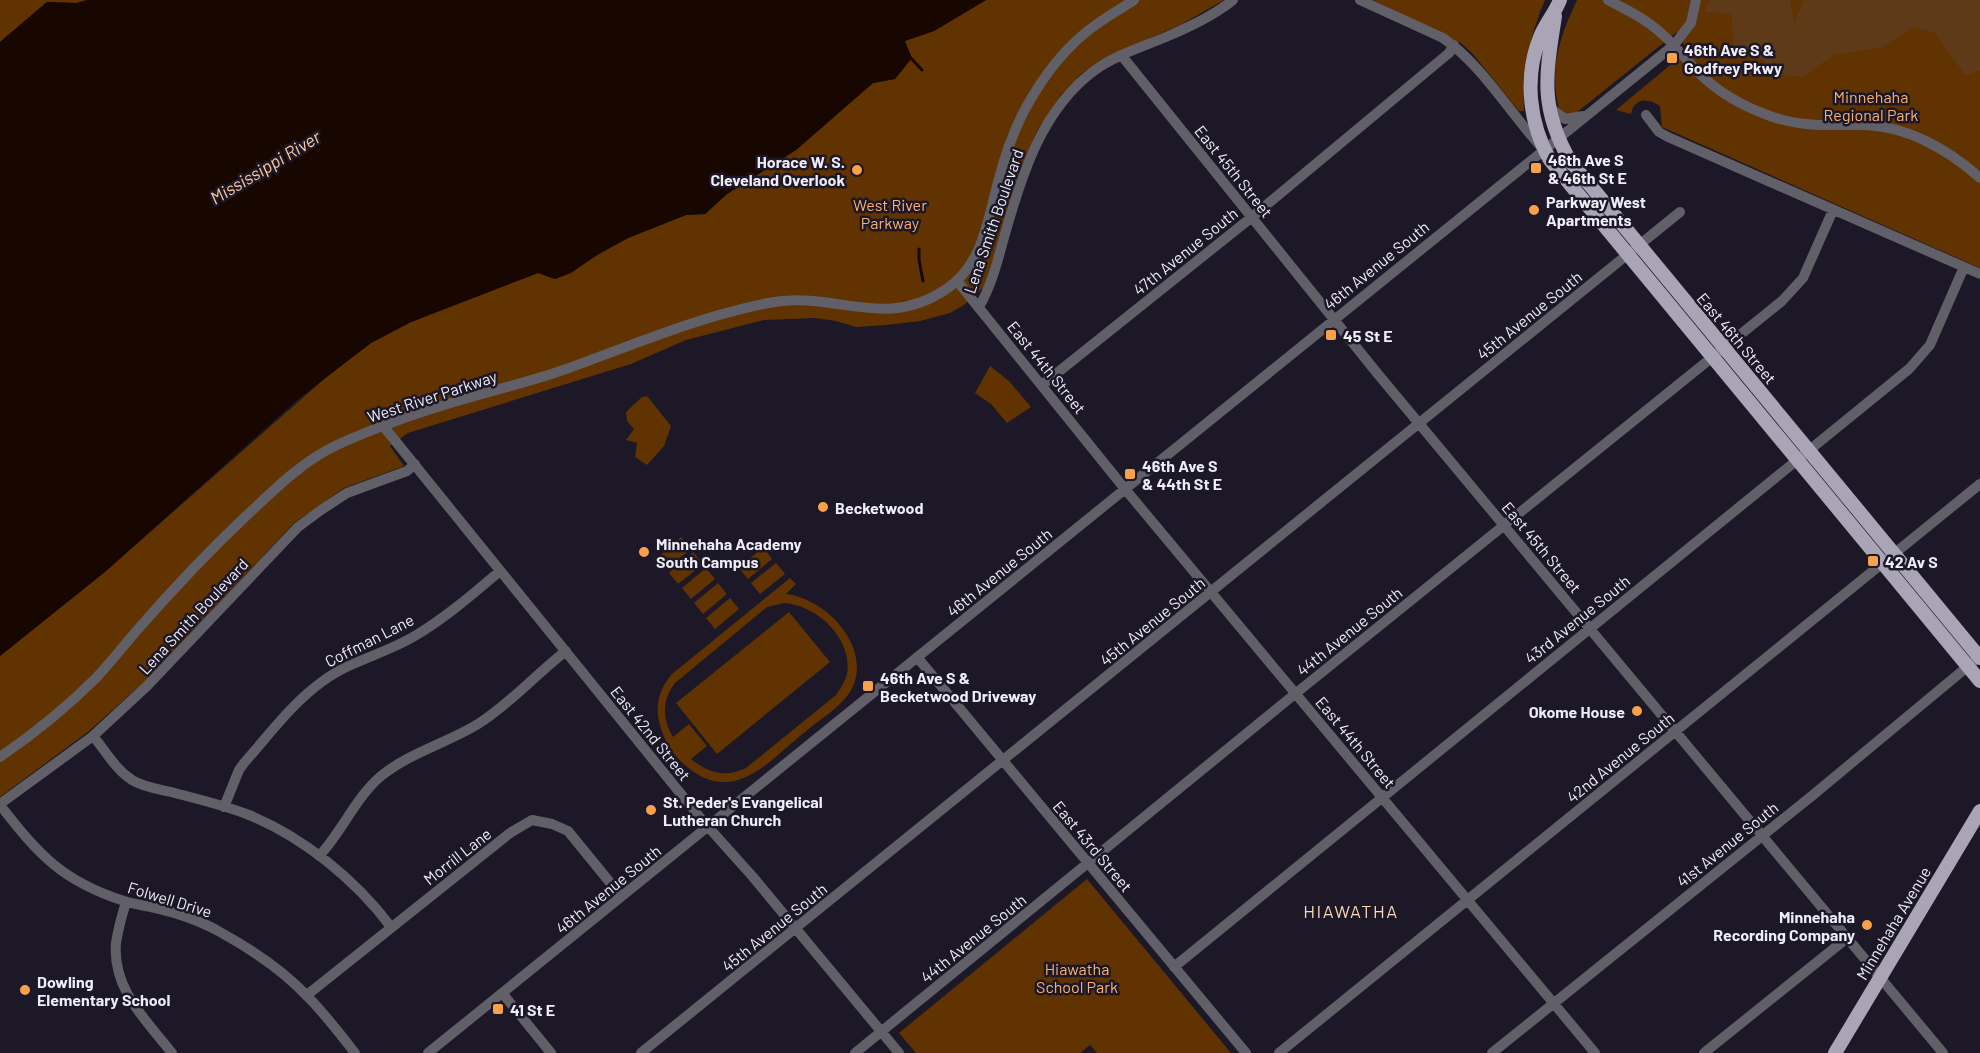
<svg xmlns="http://www.w3.org/2000/svg" width="1980" height="1053" font-family="Barlow,sans-serif">
<rect width="100%" height="100%" fill="#1c1827"/>
<path fill="#603300" fill-rule="evenodd" d="M 0,0 L 87,0 L 77,3 L 47,2 L 0,42 Z
M 986,0 L 1224,0 L 1182,24 L 1099,61 L 1081,74 L 1060,96 L 1037,131 L 1020,170 L 985,286 L 964,305 L 950,313 L 920,321 L 887,325 L 856,327 L 836,321 L 815,318 L 764,320 L 686,340 L 631,364 L 408,433 L 390,446 L 404,466 L 344,488 L 294,523 L 144,682 L 89,731 L 0,797 L 0,656 L 106,571 L 331,373 L 371,343 L 411,322 L 538,273 L 555,279 L 628,238 L 686,215 L 705,214 L 727,194 L 796,150 L 873,83 L 895,79 L 904,41 L 934,31 Z
M 1373,0 L 1545,0 C 1530,35 1522,72 1524,111 L 1519,111 L 1473,54 L 1461,43 Z
M 1577,0 L 1980,0 L 1980,268 L 1662,127 L 1660,106 C 1649,98 1634,97 1631,114 L 1616,110 L 1687,51 L 1677,32 L 1576,113 L 1569,115 L 1559,110 C 1549,67 1559,39 1577,0 Z
M 990,366 L 1009,381 L 1031,407 L 1007,423 L 991,404 L 975,393 Z
M 647,396 L 671,426 L 664,446 L 647,465 L 635,457 L 637,443 L 626,440 L 634,429 L 627,421 L 626,412 L 642,397 Z
M 681,537 L 691,549 L 666,569 L 657,558 Z
M 763,547 L 772,559 L 748,579 L 739,568 Z
M 693,552 L 703,564 L 678,584 L 669,573 Z
M 776,563 L 785,574 L 760,594 L 751,583 Z
M 706,568 L 715,579 L 691,599 L 682,588 Z
M 790,578 L 796,584 L 786,594 C 824,598 869,643 854,684 C 846,705 821,718 805,732 C 773,757 740,800 697,774 C 683,765 673,755 666,741 C 654,716 654,695 672,674 ZM 784,603 C 817,605 853,639 847,674 C 845,682 840,689 836,695 L 746,768 C 726,778 708,773 691,759 L 707,746 L 689,724 L 673,737 C 662,719 662,700 675,683 L 767,607 Z
M 718,583 L 727,594 L 703,614 L 694,603 Z
M 730,598 L 739,609 L 715,629 L 706,618 Z
M 789,612 L 830,662 L 717,754 L 676,703 Z
M 1087,879 L 1231,1053 L 1097,1053 L 1090,1045 L 1080,1053 L 916,1053 L 899,1033 Z"/>
<path fill="#5e3a19" d="M 1710,0 L 1790,0 L 1794,24 L 1804,0 L 1980,0 L 1980,71 L 1965,75 L 1935,33 L 1914,27 L 1882,47 L 1834,55 L 1802,77 L 1781,75 L 1755,55 L 1734,46 L 1731,14 L 1705,12 Z"/>
<path fill="#180600" d="M 87,0 L 986,0 L 934,31 L 905,41 L 912,58 L 895,79 L 873,83 L 796,150 L 727,194 L 705,214 L 686,215 L 628,238 L 600,253 L 571,273 L 555,279 L 538,273 L 411,322 L 371,343 L 297,400 L 106,571 L 0,656 L 0,42 L 47,2 L 77,3 Z"/>
<g fill="none" stroke-linecap="round" stroke-linejoin="round">
<path stroke="#180600" stroke-width="3" d="M 909,56 L 922,70
M 919,249 L 919,260 L 923,281"/>
<path stroke="#615f67" stroke-width="10" d="M 1360,0 L 1443,38 C 1480,63 1511,114 1542,148
M 1608,0 C 1627,10 1646,19 1662,34 C 1676,46 1687,61 1700,74 C 1719,93 1745,107 1770,116 C 1800,127 1830,125 1861,125 C 1905,125 1948,149 1980,178
M 1122,56 L 1377,373 L 1943,1053
M 1549,107 L 1565,119 L 1583,116
M 1646,115 L 1659,132 L 1668,137 L 1980,274
M 958,282 L 1125,489 L 1595,1053
M 979,307 C 992,285 998,259 1005,234 C 1022,174 1042,109 1095,70 C 1116,55 1142,47 1166,37 C 1189,27 1213,16 1233,0
M 1042,385 L 1252,217 L 1449,53 L 1454,45
M 384,427 L 702,820 L 753,877 L 899,1053
M 917,657 L 1246,1053
M 93,736 C 105,750 115,769 132,780 C 143,787 158,789 171,792 C 197,799 224,805 249,815 C 303,837 356,880 391,927
M 0,757 C 35,733 66,708 96,678 C 111,662 125,644 139,628 C 173,589 208,552 245,517 C 274,490 301,462 337,445 C 381,425 428,409 475,396 C 505,387 536,380 566,369 C 633,345 697,317 768,303 C 834,290 883,331 945,290 C 983,265 987,222 998,182 C 1004,159 1012,135 1023,113 C 1041,79 1065,46 1097,24 C 1109,15 1122,8 1134,0
M 0,804 L 93,736 L 147,686 L 298,527 L 321,510 L 347,493 L 407,471 L 415,464
M 0,805 C 39,855 62,881 124,901 C 133,904 142,905 151,907 C 174,912 199,920 220,932 C 251,949 284,971 308,997 C 325,1014 340,1034 355,1053
M 224,807 L 239,770 L 244,763 C 269,735 292,703 323,681 C 350,661 384,654 413,637 C 444,619 473,594 500,571
M 319,856 C 342,832 355,798 381,776 C 409,753 447,743 478,724 C 510,704 536,674 566,651
M 126,902 C 122,915 118,930 116,943 C 112,989 146,1020 172,1053
M 1174,967 L 1909,369 L 1930,345 L 1964,267
M 503,994 L 551,1053
M 307,995 L 510,833 L 532,820 L 552,824 L 568,831 L 621,896
M 428,1053 L 1674,45 L 1691,23 L 1696,0
M 641,1053 L 1680,212
M 855,1053 L 1290,698 L 1782,301 L 1803,278 L 1833,210
M 1279,1053 L 1980,484
M 1492,1053 L 1813,795 L 1979,657
M 1704,1053 L 1847,938"/>
<path stroke="#a9a5b6" stroke-width="14" d="M 1560,0 C 1555,13 1545,24 1540,37 C 1524,77 1529,123 1550,160 L 1980,681
M 1555,16 C 1546,75 1539,106 1570,161 L 1980,658
M 1835,1053 L 1980,811"/>
</g>
<g fill="#f8a04b" stroke="#1c1827" stroke-width="2">
<rect x="1666" y="52" width="12" height="12" rx="3"/>
<rect x="1530" y="162" width="12" height="12" rx="3"/>
<circle cx="857" cy="170" r="6"/>
<circle cx="1534" cy="210" r="6"/>
<rect x="1325" y="329" width="12" height="12" rx="3"/>
<rect x="1124" y="468" width="12" height="12" rx="3"/>
<circle cx="823" cy="507" r="6"/>
<circle cx="644" cy="552" r="6"/>
<rect x="1867" y="555" width="12" height="12" rx="3"/>
<rect x="862" y="680" width="12" height="12" rx="3"/>
<circle cx="1637" cy="711" r="6"/>
<circle cx="651" cy="810" r="6"/>
<circle cx="1867" cy="925" r="6"/>
<circle cx="25" cy="990" r="6"/>
<rect x="492" y="1003" width="12" height="12" rx="3"/>
</g>
<g text-anchor="middle" dominant-baseline="central" stroke-width="5" stroke-linejoin="round" paint-order="stroke">
<g font-size="16" font-weight="bold" fill="#eeecf6" stroke="#1c1827" text-anchor="start">
<text x="1684" y="49">46th Ave S &amp;<tspan x="1684" dy="18">Godfrey Pkwy</tspan></text>
<text x="1548" y="159">46th Ave S<tspan x="1548" dy="18">&amp; 46th St E</tspan></text>
<text x="845" y="161" text-anchor="end">Horace W. S.<tspan x="845" dy="18">Cleveland Overlook</tspan></text>
<text x="1546" y="201">Parkway West<tspan x="1546" dy="18">Apartments</tspan></text>
<text x="1343" y="335">45 St E</text>
<text x="1142" y="465">46th Ave S<tspan x="1142" dy="18">&amp; 44th St E</tspan></text>
<text x="835" y="507">Becketwood</text>
<text x="656" y="543">Minnehaha Academy<tspan x="656" dy="18">South Campus</tspan></text>
<text x="1885" y="561">42 Av S</text>
<text x="880" y="677">46th Ave S &amp;<tspan x="880" dy="18">Becketwood Driveway</tspan></text>
<text x="1625" y="711" text-anchor="end">Okome House</text>
<text x="663" y="801">St. Peder's Evangelical<tspan x="663" dy="18">Lutheran Church</tspan></text>
<text x="1855" y="916" text-anchor="end">Minnehaha<tspan x="1855" dy="18">Recording Company</tspan></text>
<text x="37" y="981">Dowling<tspan x="37" dy="18">Elementary School</tspan></text>
<text x="510" y="1009">41 St E</text>
</g>
<g font-size="16" fill="#fab172" stroke="#1c1827">
<text x="1871" y="96">Minnehaha<tspan x="1871" dy="18">Regional Park</tspan></text>
<text x="890" y="204">West River<tspan x="890" dy="18">Parkway</tspan></text>
<text x="1077" y="968">Hiawatha<tspan x="1077" dy="18">School Park</tspan></text>
</g>
<g font-size="16" fill="#eeecf6" stroke="#1c1827">
<text transform="translate(1234 171) rotate(51)">East 45th Street</text>
<text transform="translate(993 221) rotate(-71)">Lena Smith Boulevard</text>
<text transform="translate(1185 251) rotate(-39)">47th Avenue South</text>
<text transform="translate(1376 265) rotate(-39)">46th Avenue South</text>
<text transform="translate(1529 315) rotate(-39)">45th Avenue South</text>
<text transform="translate(1737 338) rotate(50)">East 46th Street</text>
<text transform="translate(1047 367) rotate(51)">East 44th Street</text>
<text transform="translate(432 396) rotate(-18)">West River Parkway</text>
<text transform="translate(1542 547) rotate(50)">East 45th Street</text>
<text transform="translate(999 572) rotate(-39)">46th Avenue South</text>
<text transform="translate(193 616) rotate(-47)">Lena Smith Boulevard</text>
<text transform="translate(1577 619) rotate(-39)">43rd Avenue South</text>
<text transform="translate(1152 621) rotate(-39)">45th Avenue South</text>
<text transform="translate(1349 631) rotate(-39)">44th Avenue South</text>
<text transform="translate(369 640) rotate(-27)">Coffman Lane</text>
<text transform="translate(651 733) rotate(51)">East 42nd Street</text>
<text transform="translate(1356 742) rotate(50)">East 44th Street</text>
<text transform="translate(1620 757) rotate(-39)">42nd Avenue South</text>
<text transform="translate(1727 844) rotate(-39)">41st Avenue South</text>
<text transform="translate(1093 846) rotate(50)">East 43rd Street</text>
<text transform="translate(457 856) rotate(-38)">Morrill Lane</text>
<text transform="translate(608 889) rotate(-39)">46th Avenue South</text>
<text transform="translate(170 899) rotate(17)">Folwell Drive</text>
<text transform="translate(1893 923) rotate(-59)">Minnehaha Avenue</text>
<text transform="translate(774 927) rotate(-39)">45th Avenue South</text>
<text transform="translate(973 938) rotate(-39)">44th Avenue South</text>
</g>
<g font-size="18" font-style="italic" fill="#ffc899" stroke="#1c1827">
<text transform="translate(265 167) rotate(-31)">Mississippi River</text>
</g>
<g font-size="18" letter-spacing="1.5" fill="#fdd7b7" stroke="#1c1827">
<text x="1351" y="911">HIAWATHA</text>
</g>
</g>
</svg>
